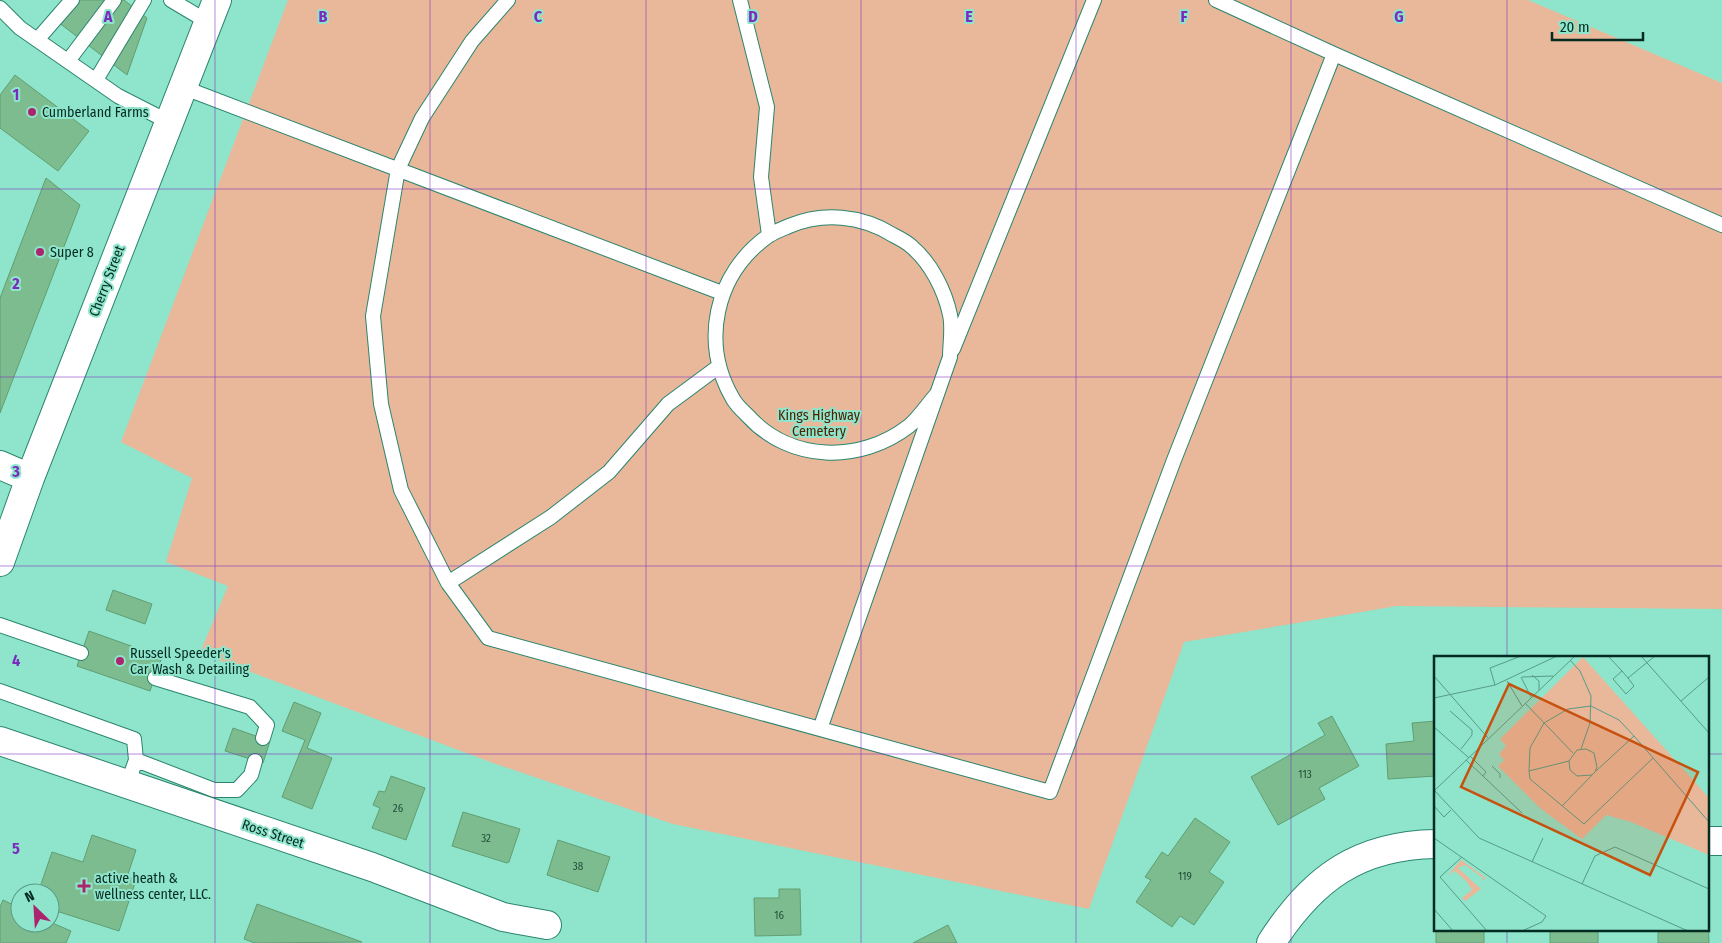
<svg xmlns="http://www.w3.org/2000/svg" width="1722" height="943" font-family="'Fira Sans Condensed',sans-serif">
<rect width="100%" height="100%" fill="#8fe5cb"/>
<path fill="#e9b799" d="M 288,0 L 1528,0 L 1722,83 L 1722,609 L 1397,606 L 1184,642 L 1089,909 L 673,824 L 493,763 L 200,653 L 228,586 L 166,562 L 192,478 L 121,442 Z"/>
<path fill="#7dbc8f" stroke="#609e73" d="M 64,0 L 124,0 L 147,18 L 127,75 L 49,15 Z
M 15,75 L 89,131 L 58,171 L 0,128 L 0,95 Z
M 46,178 L 80,205 L 0,413 L 0,298 Z
M 113,590 L 152,604 L 145,624 L 106,610 Z
M 89,631 L 162,657 L 150,691 L 77,666 Z
M 294,702 L 321,713 L 307,748 L 332,758 L 312,809 L 282,797 L 305,740 L 282,731 Z
M 1332,716 L 1359,766 L 1319,788 L 1325,799 L 1278,825 L 1251,777 L 1325,735 L 1318,723 Z
M 1436,721 L 1436,776 L 1388,779 L 1386,744 L 1414,741 L 1412,723 Z
M 233,728 L 270,741 L 263,763 L 225,751 Z
M 391,776 L 425,788 L 406,840 L 372,828 L 380,808 L 373,805 L 379,791 L 385,792 Z
M 463,812 L 520,829 L 509,862 L 507,863 L 452,846 Z
M 1195,818 L 1230,842 L 1209,872 L 1224,882 L 1194,925 L 1180,916 L 1172,927 L 1136,902 L 1151,880 L 1145,877 L 1162,852 L 1168,856 Z
M 92,835 L 136,850 L 127,877 L 136,880 L 119,931 L 50,909 L 50,893 L 38,893 L 52,852 L 83,862 Z
M 558,840 L 610,857 L 598,892 L 547,875 Z
M 779,889 L 800,889 L 801,935 L 755,936 L 754,898 L 779,898 Z
M 3,900 L 20,908 L 20,923 L 50,923 L 50,922 L 71,931 L 66,943 L 0,943 L 0,907 Z
M 257,904 L 362,942 L 255,943 L 244,939 Z
M 1708,916 L 1709,943 L 1658,943 L 1658,929 L 1708,929 Z
M 948,925 L 957,943 L 913,943 Z
M 1436,929 L 1484,929 L 1484,943 L 1436,943 Z
M 1550,929 L 1598,929 L 1598,943 L 1550,943 Z"/>
<g fill="none" stroke-linecap="round" stroke-linejoin="round">
<defs>
<path id="service" d="M 171,0 L 208,22
M 508,0 L 472,41 L 422,118 L 398,169 L 373,316 L 381,404 L 401,490 L 448,583 L 488,638 L 1050,792 L 1174,460 L 1334,54
M 740,0 L 767,107 L 761,177 L 769,235
M 1216,0 L 1334,54 L 1722,225
M 0,8 L 20,28 L 118,96 L 169,122
M 37,40 L 72,0
M 68,61 L 114,0
M 96,80 L 144,0
M 182,87 L 722,293
M 953,349 L 1094,0
M 448,583 L 551,517 L 609,472 L 668,404 L 718,367
M 0,625 L 81,653
M 155,678 L 250,707 L 267,725 L 263,738
M 0,691 L 134,739 L 136,760 L 127,785
M 820,729 L 950,357 C 950,344 953,328 950,315 C 945,291 931,263 912,247 C 907,242 899,238 893,235 C 861,215 823,212 789,226 C 782,229 774,232 768,236 C 715,274 700,343 733,399 C 737,406 743,411 748,416 C 790,462 860,464 909,426 C 919,418 927,405 936,395
M 136,760 L 214,790 L 237,790 L 251,775 L 255,761"/>
<path id="minor" d="M 0,741 L 372,867 L 503,917 L 547,925
M 1708,841 L 1722,841
M 1271,943 C 1312,879 1358,845 1436,844"/>
<path id="secondary" d="M 0,465 L 30,478
M 0,562 L 30,478 L 217,0"/>
</defs>
<use href="#service" stroke="#2b856e" stroke-width="16"/>
<use href="#minor" stroke="#2b856e" stroke-width="30"/>
<use href="#secondary" stroke="#2b856e" stroke-width="30"/>
<use href="#service" stroke="#fff" stroke-width="14"/>
<use href="#minor" stroke="#fff" stroke-width="28"/>
<use href="#secondary" stroke="#fff" stroke-width="28"/>
</g>
<path fill="none" stroke="#7b2cbf" stroke-width="1" stroke-opacity="0.55" d="M 215,0 L 215,943M 430,0 L 430,943M 646,0 L 646,943M 861,0 L 861,943M 1076,0 L 1076,943M 1291,0 L 1291,943M 1507,0 L 1507,657M 0,189 L 1722,189M 0,377 L 1722,377M 0,566 L 1722,566M 0,754 L 1436,754M 1708,754 L 1722,754M 1507,929 L 1507,943"/>
<g fill="#aa256d" stroke="#8fe5cb" stroke-width="2">
<circle cx="32" cy="112" r="5"/>
<circle cx="40" cy="252" r="5"/>
<circle cx="120" cy="661" r="5"/>
<path d="M81.5 878.5h5v5h5v5h-5v5h-5v-5h-5v-5h5z"/>
</g>
<g text-anchor="middle" dominant-baseline="central" stroke-width="4" stroke-linejoin="round" paint-order="stroke">
<g font-size="11" fill="#224f3c">
<text x="1305" y="774">113</text>
<text x="398" y="808">26</text>
<text x="486" y="838">32</text>
<text x="578" y="866">38</text>
<text x="1185" y="876">119</text>
<text x="779" y="915">16</text>
</g>
<g font-size="14" fill="#042b21" stroke="#8fe5cb" text-anchor="start">
<text x="42" y="112">Cumberland Farms</text>
<text x="50" y="252">Super 8</text>
<text x="130" y="653">Russell Speeder's<tspan x="130" dy="16">Car Wash &amp; Detailing</tspan></text>
<text x="95" y="878">active heath &amp;<tspan x="95" dy="16">wellness center, LLC.</tspan></text>
</g>
<g font-size="14" fill="#042b21" stroke="#8fe5cb">
<text transform="translate(107 281) rotate(-69)">Cherry Street</text>
<text transform="translate(273 834) rotate(18)">Ross Street</text>
</g>
<g font-size="14" fill="#4d2100" stroke="#8fe5cb">
<text x="819" y="415">Kings Highway<tspan x="819" dy="16">Cemetery</tspan></text>
</g>
</g>
<g transform="translate(1434 656)">
<rect width="275" height="275" fill="#8fe5cb"/>
<path d="M 149,1 L 275,142 L 275,199 L 197,166 L 172,159 L 148,183 L 107,153 L 64,110 L 70,104 L 65,98 L 72,90 L 66,83 ZM 27,204 L 52,222 L 48,225 L 49,222 L 31,209 L 24,212 L 47,233 L 31,245 L 28,242 L 38,234 L 33,226 L 21,215 L 14,219 Z" fill="#e9b799"/>
<path fill="none" stroke="#579b87" stroke-width="1" d="M 174,0 L 188,15 L 194,22 L 200,30 L 192,38 L 179,23 L 188,15M 207,0 L 275,77M 136,4 L 146,15 L 157,40 L 156,67 L 147,93M 98,19 L 105,25 L 105,34M 0,20 L 54,82M 87,21 L 97,41M 88,21 L 119,20M 194,22 L 221,0M 73,25 L 88,50M 61,29 L 56,12 L 87,0M 0,42 L 61,29 L 123,0M 247,45 L 275,21M 91,47 L 139,97M 16,55 L 38,74 L 38,79 L 27,93M 0,71 L 35,102M 36,100 L 52,116 L 49,120M 219,102 L 150,168 L 96,123 L 95,115 L 96,92 L 110,67 L 134,53 L 157,50 L 185,64 L 200,80 L 275,166M 32,104 L 88,157M 58,110 L 66,118 L 66,122M 95,115 L 135,105M 162,115 L 200,80M 0,134 L 45,182 L 254,275M 0,135 L 141,0M 0,150 L 10,161 L 17,154M 128,150 L 161,116 L 163,111 L 160,97 L 152,93 L 143,94 L 135,105 L 136,114 L 143,120 L 158,119M 0,182 L 112,260 L 108,266 L 88,275M 28,201 L 6,221 L 53,275M 98,206 L 109,182M 148,228 L 161,200 L 181,191 L 275,233M 0,253 L 19,275"/>
<path fill="#c6520f" fill-opacity="0.15" stroke="#c6520f" stroke-width="2.5" d="M 75,28 L 264,116 L 216,219 L 27,131 Z"/>
<rect width="275" height="275" fill="none" stroke="#042b21" stroke-width="2.5"/>
</g>
<g font-size="16" text-anchor="middle" font-weight="bold" fill="#7b2cbf" stroke="#8fe5cb" stroke-width="4" stroke-linejoin="round" paint-order="stroke">
<text x="108" y="22">A</text>
<text x="323" y="22">B</text>
<text x="538" y="22">C</text>
<text x="753" y="22">D</text>
<text x="969" y="22">E</text>
<text x="1184" y="22">F</text>
<text x="1399" y="22">G</text>
<text x="16" y="100">1</text>
<text x="16" y="289">2</text>
<text x="16" y="477">3</text>
<text x="16" y="666">4</text>
<text x="16" y="854">5</text>
</g>
<g transform="translate(35 908) rotate(335)"><circle r="24" fill="#8fe5cb" stroke="#579b87"/>
<path d="M0-4L9 19L0 12L-9 19Z" fill="#aa256d"/>
<text y="-8" font-size="14" font-weight="bold" text-anchor="middle" fill="#042b21">N</text>
</g>
<path d="M1552 32v8h91v-8" fill="none" stroke="#042b21" stroke-width="2.5"/>
<text x="1560" y="32" font-size="15" fill="#042b21" stroke="#8fe5cb" stroke-width="4" paint-order="stroke">20 m</text>
</svg>
